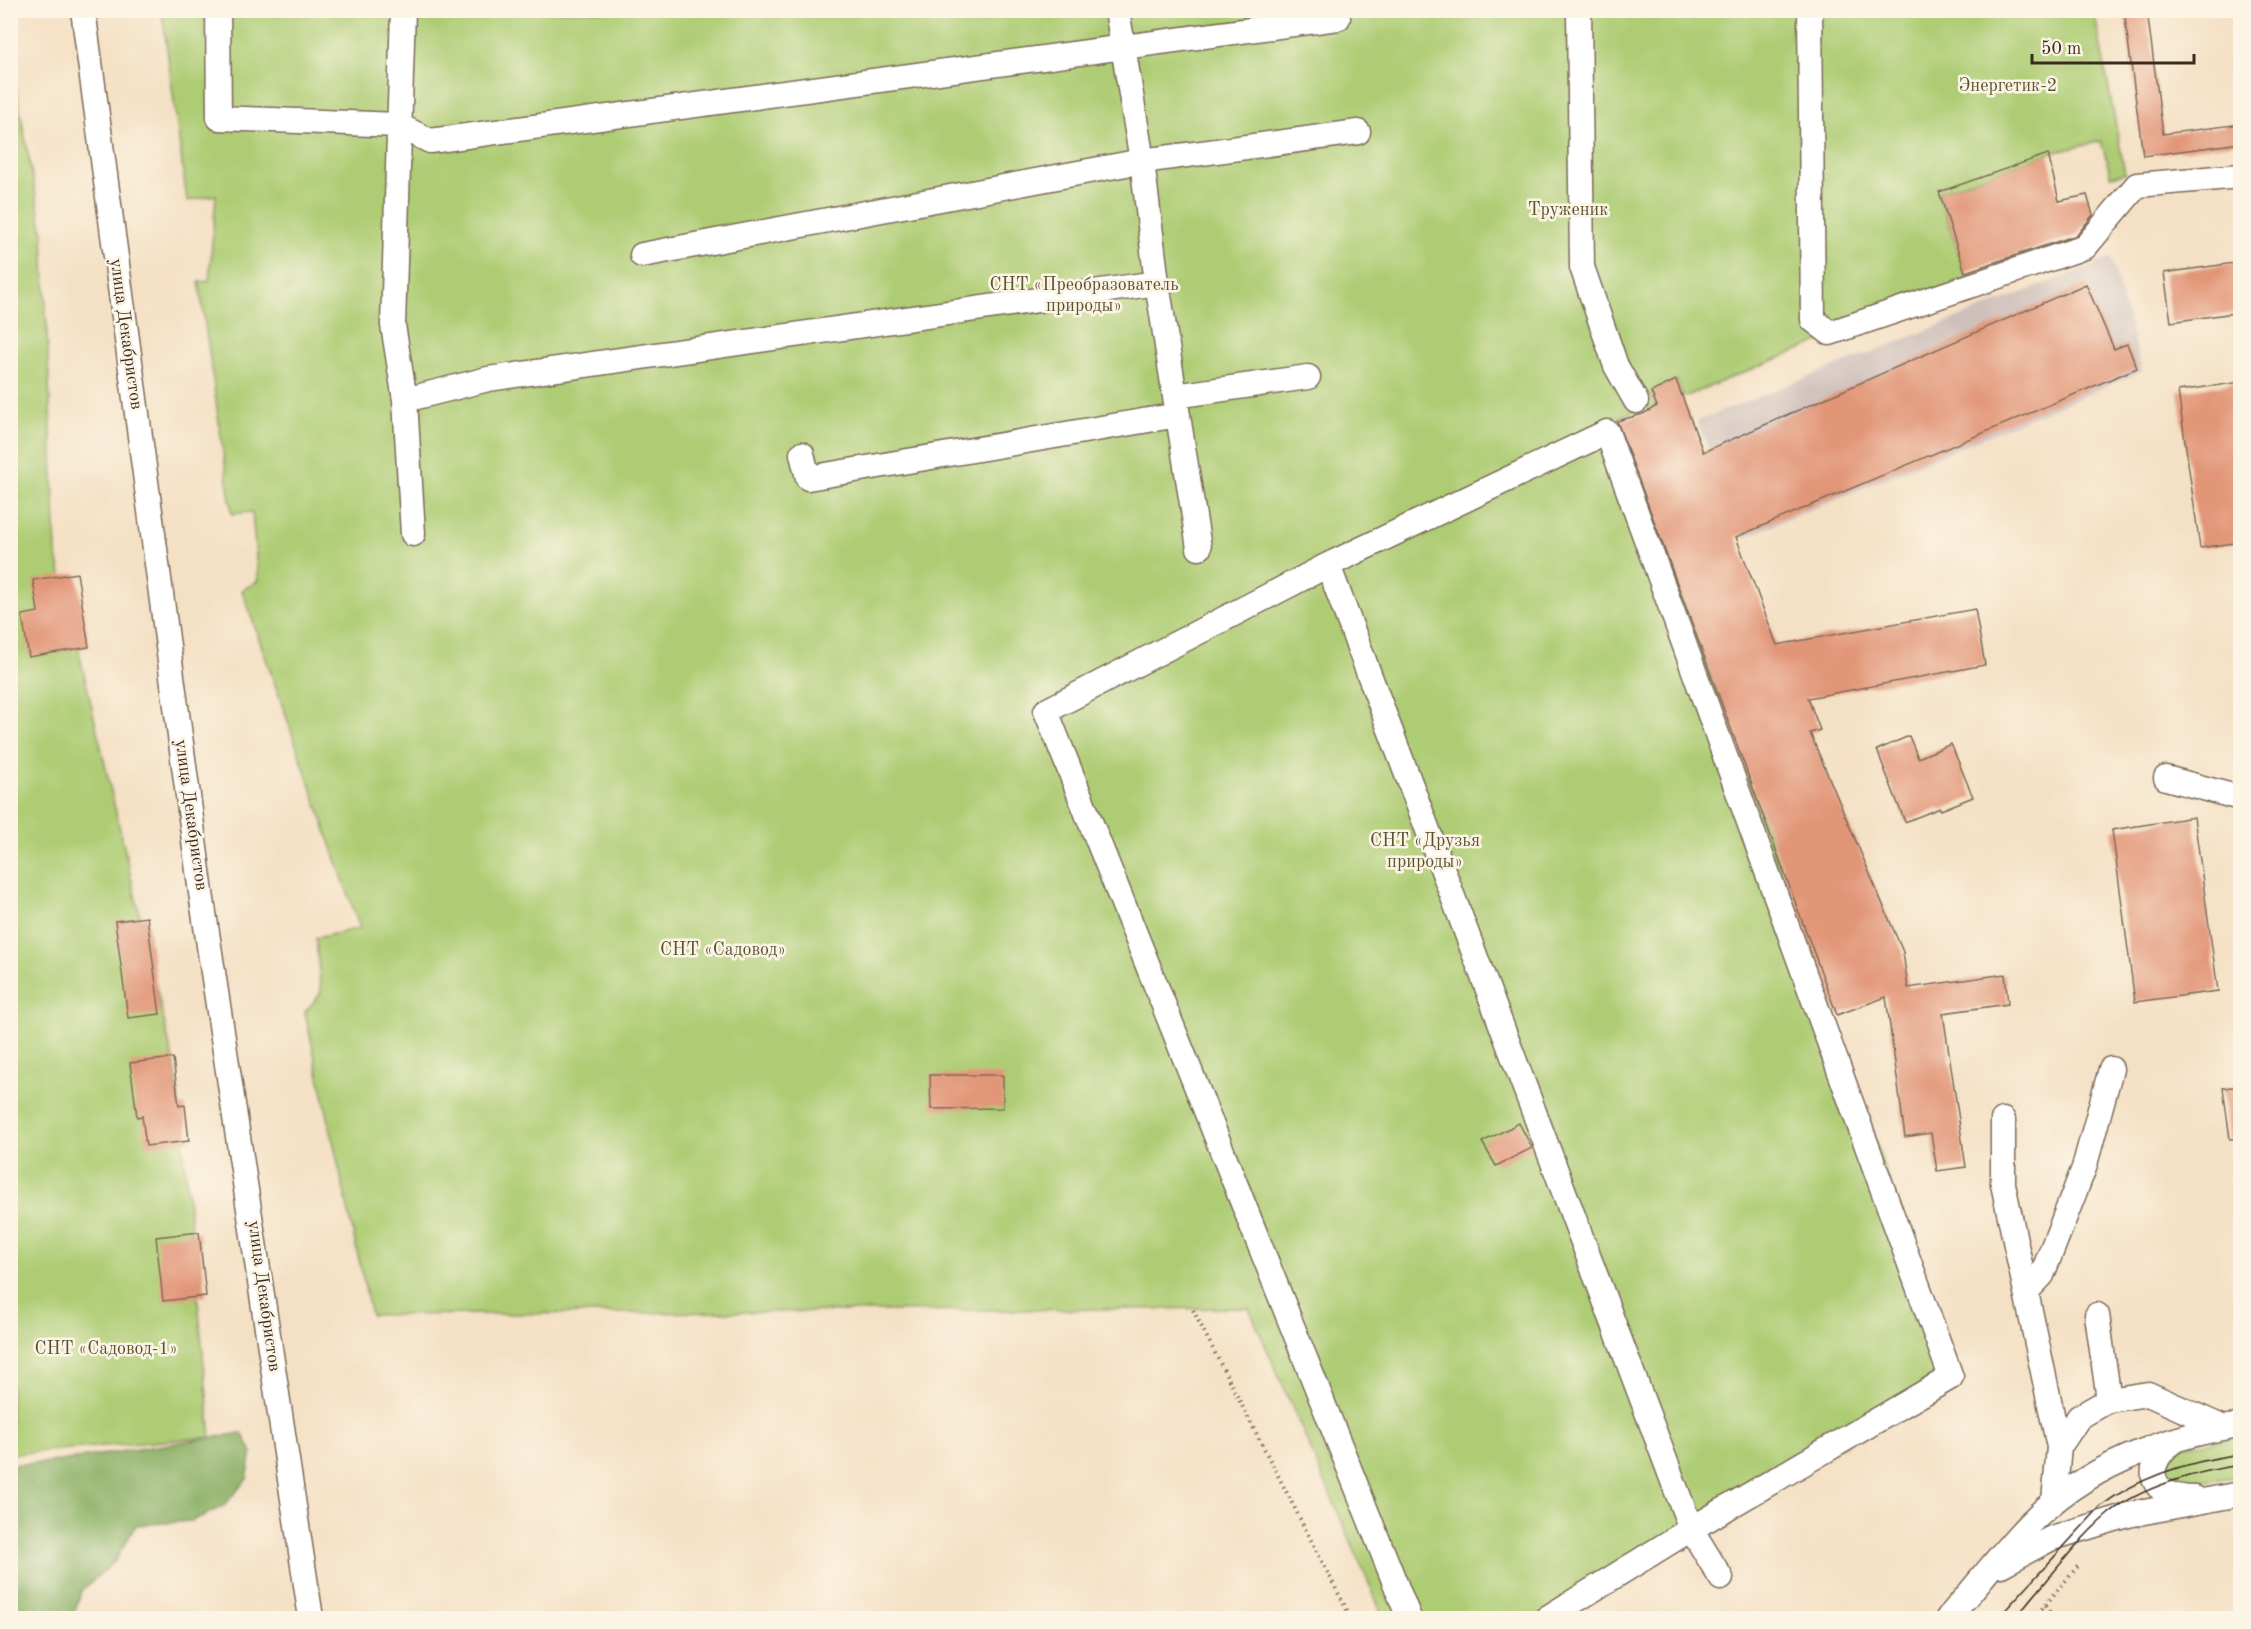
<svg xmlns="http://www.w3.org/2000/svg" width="2251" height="1629" font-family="'Old Standard TT',serif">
<rect width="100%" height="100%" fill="#fcf5e5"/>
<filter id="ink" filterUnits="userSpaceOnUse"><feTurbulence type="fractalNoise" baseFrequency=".0167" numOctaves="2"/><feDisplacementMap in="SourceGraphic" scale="12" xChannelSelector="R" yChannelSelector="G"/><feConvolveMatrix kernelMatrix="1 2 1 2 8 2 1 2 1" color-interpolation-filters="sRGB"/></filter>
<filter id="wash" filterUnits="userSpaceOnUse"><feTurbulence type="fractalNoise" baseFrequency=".008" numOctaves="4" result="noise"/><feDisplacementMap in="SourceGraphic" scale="24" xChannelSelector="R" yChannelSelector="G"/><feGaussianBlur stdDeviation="1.35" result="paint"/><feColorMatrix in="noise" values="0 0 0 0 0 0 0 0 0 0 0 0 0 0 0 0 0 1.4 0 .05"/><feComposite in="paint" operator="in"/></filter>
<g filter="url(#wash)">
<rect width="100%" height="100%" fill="#f4e0c4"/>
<path fill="#cfc0bb" d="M 2111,258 L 2142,371 L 1743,538 L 1697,421 Z"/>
<path fill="#adcc73" stroke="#747b48" stroke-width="1.5" d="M 162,11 L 2094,11 L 2125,173 L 2111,176 L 2101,141 L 2048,154 L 1938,192 L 1968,281 L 1684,397 L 1676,380 L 1651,392 L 1655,406 L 1609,419 L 1641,486 L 1846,1049 L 1951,1377 L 1564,1618 L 1384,1618 L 1249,1308 L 371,1315 L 305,1012 L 321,993 L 316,938 L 360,928 L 242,590 L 258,581 L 252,512 L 232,514 L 199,282 L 209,281 L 216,195 L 187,201 Z
M 10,57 L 43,233 L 56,552 L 176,1073 L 211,1437 L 11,1454 Z
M 2240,1437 L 2240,1476 L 2171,1486 L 2161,1468 L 2182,1446 Z"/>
<path fill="#8ab065" stroke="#626d42" stroke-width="1.5" d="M 242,1433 L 252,1452 L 247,1479 L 224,1506 L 192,1521 L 136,1525 L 114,1562 L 81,1591 L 73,1618 L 11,1618 L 11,1465 L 60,1461 Z"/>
<g id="blocks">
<path fill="#e29678" d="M 2124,10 L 2147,10 L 2163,134 L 2241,124 L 2241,143 L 2143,156 Z
M 2048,154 L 2059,201 L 2087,195 L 2093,215 L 2077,235 L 1965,272 L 1939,192 Z
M 2241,262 L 2241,312 L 2171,322 L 2164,273 Z
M 2086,284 L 2114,349 L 2127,344 L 2137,368 L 1736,537 L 1777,645 L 1975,609 L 1985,665 L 1808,698 L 1820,730 L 1810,733 L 1903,952 L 1908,988 L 2005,974 L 2008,1004 L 1943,1013 L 1966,1167 L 1937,1171 L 1931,1133 L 1905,1137 L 1886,997 L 1837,1015 L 1617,421 L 1643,414 L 1657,406 L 1651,392 L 1676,380 L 1703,452 Z
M 2241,382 L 2241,542 L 2200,548 L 2178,391 Z
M 77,573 L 89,647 L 29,657 L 22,615 L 38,612 L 33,580 Z
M 1909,736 L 1918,758 L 1951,744 L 1973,797 L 1941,810 L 1940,808 L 1905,822 L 1877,750 Z
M 2194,817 L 2218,991 L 2135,1002 L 2112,830 Z
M 147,917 L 160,1014 L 128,1018 L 115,921 Z
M 173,1058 L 179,1106 L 185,1105 L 189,1141 L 146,1146 L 142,1116 L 137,1117 L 130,1063 Z
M 930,1075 L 1003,1075 L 1003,1108 L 931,1109 Z
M 2241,1086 L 2241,1138 L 2230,1139 L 2223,1088 Z
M 1519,1123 L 1532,1148 L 1496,1166 L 1482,1142 Z
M 199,1232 L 206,1296 L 163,1301 L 156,1237 Z"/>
</g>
</g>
<g filter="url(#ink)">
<use href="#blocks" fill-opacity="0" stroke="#7c6a58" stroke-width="1.5"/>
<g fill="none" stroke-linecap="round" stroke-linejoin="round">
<defs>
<path id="minor" d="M 83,10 L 201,893 L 311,1618
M 218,10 L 219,118 L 398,125 L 430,141 L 1338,18
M 403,10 L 393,325 L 405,400 L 413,534
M 1117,10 L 1142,161 L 1157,283 L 1199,548
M 1579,10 L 1582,267 L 1616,366 L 1636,401
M 1810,10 L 1813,320 L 1830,333 L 2085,247 L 2137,185 L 2240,176
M 642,255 L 1142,161 L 1358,132
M 1175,396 L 1308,377
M 405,400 L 488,379 L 1157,283
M 802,454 L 808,478 L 1178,415
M 1328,565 L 1691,1529 L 1721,1578
M 2166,778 L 2240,798
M 2003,1120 L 2003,1184 L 2059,1447 L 2054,1501
M 2026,1292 L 2042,1275 L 2084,1168 L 2111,1069
M 2097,1315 L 2109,1400
M 2174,1441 C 2157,1451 2142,1480 2166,1492 C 2175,1497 2186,1498 2195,1498
M 2059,1447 L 2079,1417 L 2109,1400 L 2148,1394 L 2224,1428
M 2001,1565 L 2052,1538 L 2128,1515 L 2240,1494
M 1409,1618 L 1046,711 L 1328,565 L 1607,432 L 1951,1377 L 1691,1529 L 1547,1618
M 1948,1618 C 1975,1588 2000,1554 2028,1525 C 2083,1468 2164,1437 2240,1425"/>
</defs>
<use href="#minor" stroke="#7c6a58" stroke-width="27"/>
<path stroke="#7c6a58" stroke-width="4" stroke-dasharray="1.5 4.5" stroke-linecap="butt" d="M 1193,1310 L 1351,1618
M 2046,1605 L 2052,1618
M 2034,1618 L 2079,1565"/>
<use href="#minor" stroke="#fff" stroke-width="24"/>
<path stroke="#3b2a1e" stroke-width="1.5" d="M 1998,1618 L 2101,1506 C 2140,1476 2192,1461 2240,1454
M 2015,1618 C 2045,1585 2073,1544 2107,1515 C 2139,1487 2199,1471 2240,1465"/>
</g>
</g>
<g text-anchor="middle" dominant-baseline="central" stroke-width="5" stroke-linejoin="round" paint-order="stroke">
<g font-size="18" fill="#585233" stroke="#fcf5e5">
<text x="2008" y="86">Энергетик-2</text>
<text x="1568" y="210">Труженик</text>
<text x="1084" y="285">СНТ «Преобразователь<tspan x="1084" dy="21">природы»</tspan></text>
<text x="1425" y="841">СНТ «Друзья<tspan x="1425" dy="21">природы»</tspan></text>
<text x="723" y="950">СНТ «Садовод»</text>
<text x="106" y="1349">СНТ «Садовод-1»</text>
</g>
<g font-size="18" fill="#3b2a1e" stroke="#fcf5e5">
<text transform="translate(126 334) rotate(82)">улица Декабристов</text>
<text transform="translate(191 815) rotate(82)">улица Декабристов</text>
<text transform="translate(264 1296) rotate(82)">улица Декабристов</text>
</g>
</g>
<rect width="2251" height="1629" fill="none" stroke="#fcf5e5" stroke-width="36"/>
<path d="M2032 54v9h162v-9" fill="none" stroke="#3b2a1e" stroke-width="3"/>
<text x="2041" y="54" font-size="18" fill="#3b2a1e" stroke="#fcf5e5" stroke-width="4.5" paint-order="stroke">50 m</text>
</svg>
